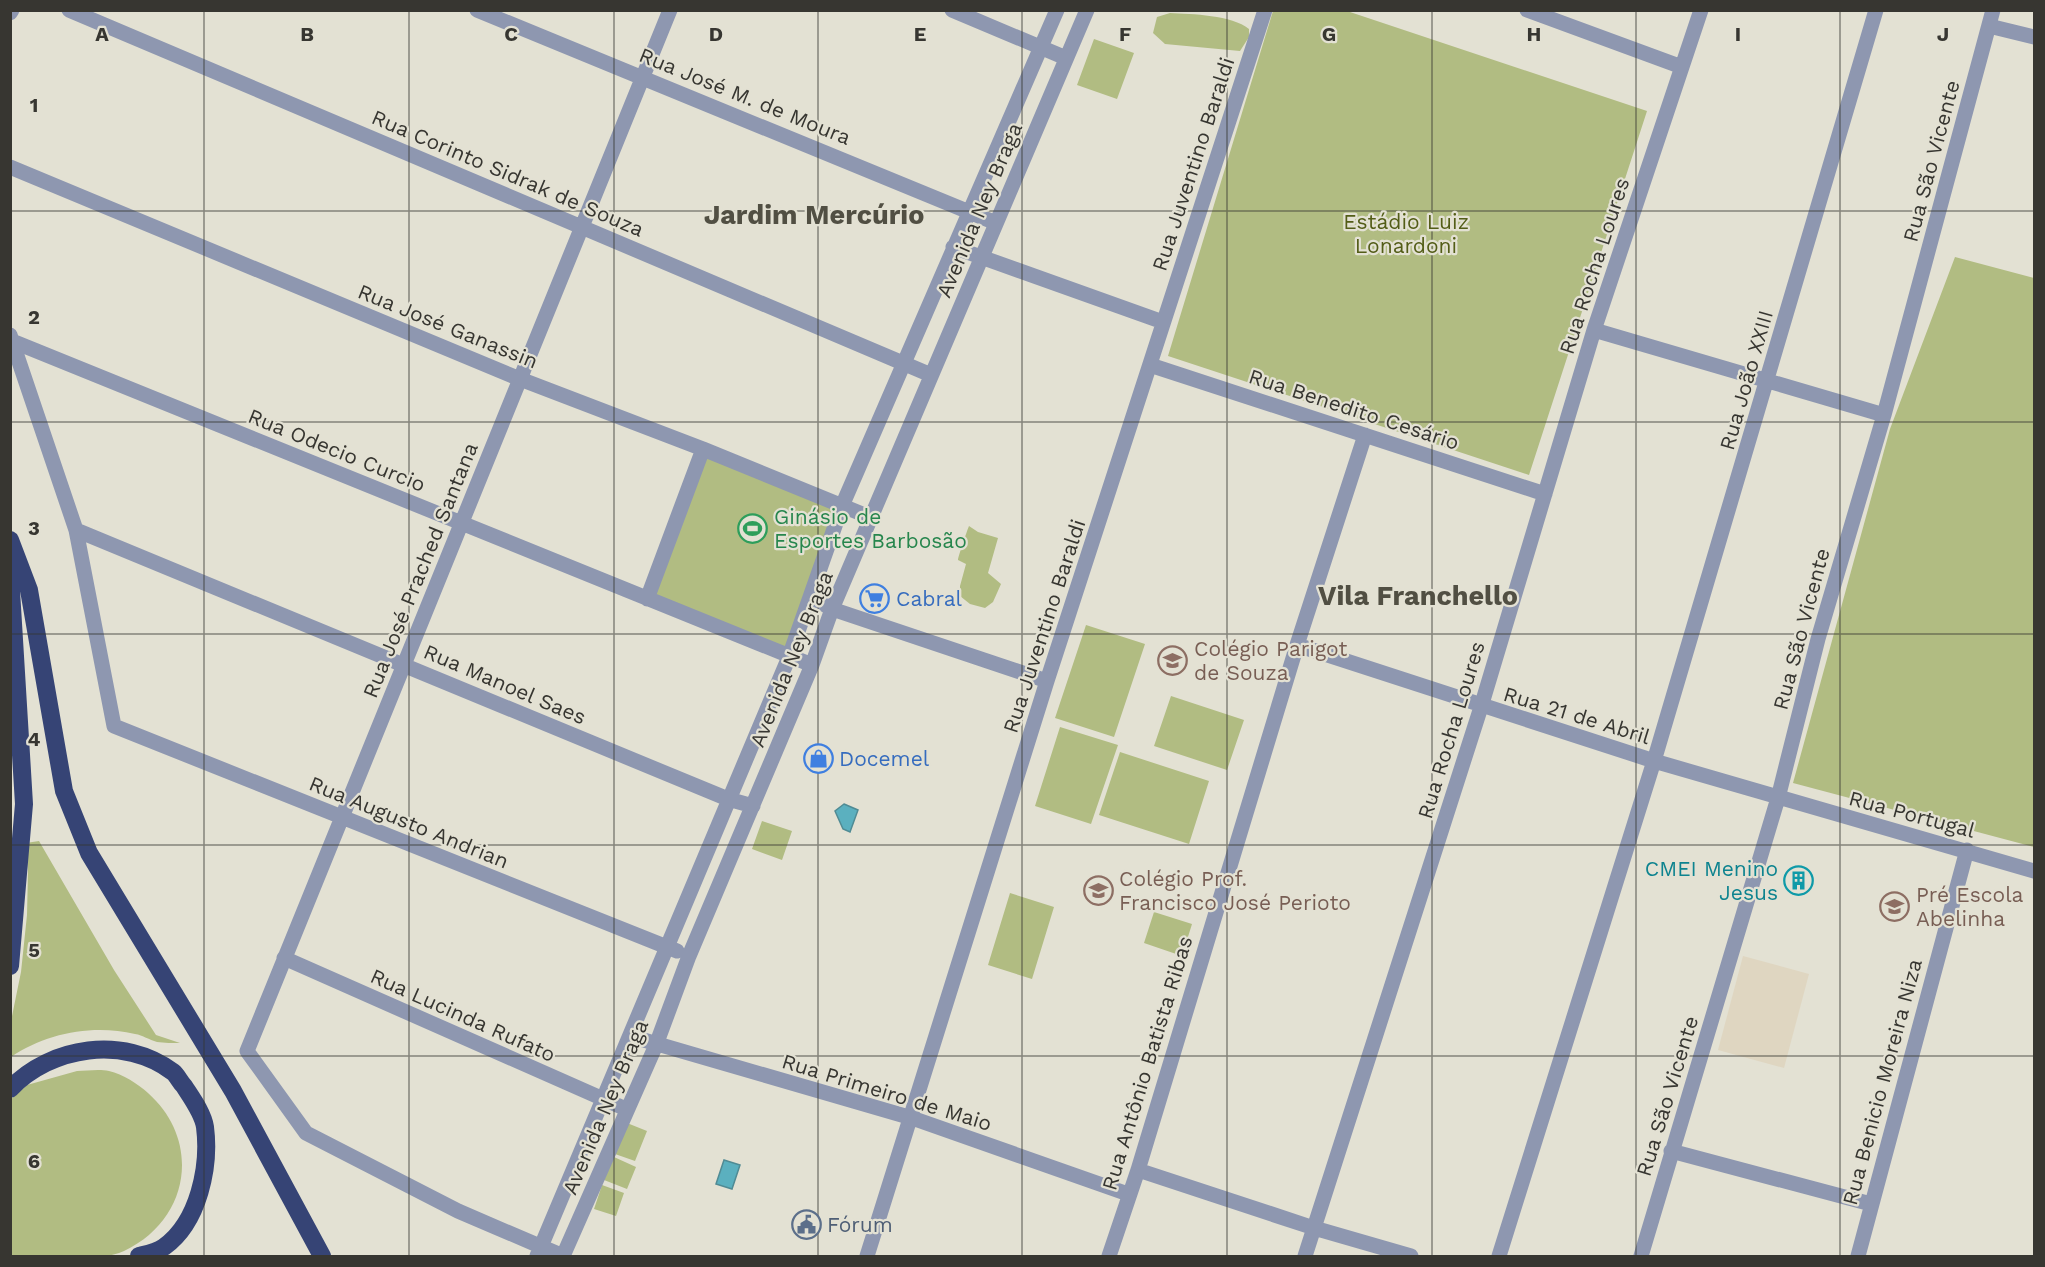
<svg xmlns="http://www.w3.org/2000/svg" width="2045" height="1267" font-family="'Work Sans',sans-serif">
<rect width="100%" height="100%" fill="#e3e1d3"/>
<path fill="#dfd6c1" d="M 1743,956 L 1809,974 L 1784,1068 L 1718,1050 Z"/>
<path fill="#b1bc82" d="M 1273,11 L 1347,11 L 1647,111 L 1529,475 L 1168,356 Z
M 1170,13 C 1192,14 1232,15 1249,29 L 1249,37 L 1240,51 L 1165,44 L 1153,33 L 1157,17 Z
M 1094,39 L 1134,53 L 1117,99 L 1077,85 Z
M 1955,257 L 2034,278 L 2034,847 L 1793,783 L 1890,429 Z
M 706,454 L 839,507 L 786,651 L 651,598 Z
M 969,526 L 978,532 L 998,538 L 988,573 L 1001,584 L 993,602 L 985,608 L 970,604 L 960,596 L 960,586 L 966,564 L 958,560 C 958,557 968,528 969,526 Z
M 1086,625 L 1145,644 L 1114,737 L 1055,718 Z
M 1171,696 L 1244,720 L 1227,770 L 1154,746 Z
M 1060,727 L 1118,745 L 1091,824 L 1035,806 Z
M 1120,752 L 1209,781 L 1189,844 L 1099,815 Z
M 762,821 L 792,831 L 782,860 L 752,849 Z
M 39,841 L 114,970 L 156,1035 L 180,1043 C 173,1043 164,1043 157,1042 C 149,1040 143,1035 135,1034 C 93,1024 46,1033 11,1057 L 11,1021 L 21,972 L 27,915 L 28,871 L 26,843 Z
M 1010,893 L 1054,907 L 1032,979 L 988,965 Z
M 1154,912 L 1192,924 L 1182,956 L 1144,943 Z
M 77,1071 C 86,1071 99,1069 109,1071 C 123,1074 138,1084 148,1093 C 202,1141 190,1220 124,1251 C 96,1264 42,1256 11,1256 L 10,1100 L 27,1085 Z
M 627,1123 L 647,1131 L 635,1161 L 615,1154 Z
M 614,1157 L 636,1167 L 627,1189 L 604,1180 Z
M 602,1185 L 624,1193 L 616,1216 L 594,1209 Z"/>
<path fill="#5bb0bf" stroke="#508b94" stroke-width="1.5" d="M 844,804 L 858,810 L 850,832 L 843,829 L 835,811 Z
M 724,1160 L 740,1165 L 732,1189 L 716,1184 Z"/>
<g fill="none" stroke-linecap="round" stroke-linejoin="round">
<path stroke="#8e97b0" stroke-width="15" d="M 69,10 L 931,375
M 477,10 L 996,223
M 952,10 L 1066,58
M 1527,10 L 1682,67
M 10,13 L 12,10
M 1989,26 L 2034,37
M 10,167 L 520,379 L 703,449 L 872,518
M 953,247 L 1163,322
M 1594,330 L 1884,415
M 10,335 L 76,530 L 114,726 L 677,951
M 12,341 L 812,665
M 1150,365 L 1545,494
M 76,530 L 728,799 L 753,806
M 811,597 L 832,609 L 1047,681
M 647,599 L 703,449
M 1297,645 L 1654,761 L 2034,871
M 284,958 L 626,1109
M 630,1036 L 912,1118 L 1128,1194
M 1671,1151 L 1871,1204
M 1138,1170 L 1314,1228 L 1411,1256
M 537,1256 L 789,657 L 842,506 L 1057,10
M 563,1256 L 458,1211 L 306,1133 L 247,1051 L 670,10
M 563,1256 L 656,1045 L 689,956 L 812,665 L 832,609 L 1087,10
M 867,1256 L 1047,681 L 1265,10
M 1109,1256 L 1138,1170 L 1297,645 L 1365,435
M 1305,1256 L 1481,707 L 1594,330 L 1701,10
M 1499,1256 L 1654,761 L 1876,10
M 1641,1256 L 1778,798 L 1818,639 L 1884,415 L 1993,10
M 1858,1256 L 1967,850"/>
<path stroke="#364475" stroke-width="18" d="M 10,540 L 29,590 L 64,791 L 89,853 L 233,1091 L 322,1256
M 10,574 L 24,804 L 10,966
M 10,1089 C 51,1046 124,1035 173,1072 C 177,1075 180,1082 184,1086 C 191,1097 203,1113 205,1127 C 210,1166 199,1222 164,1247 C 157,1252 147,1254 139,1256"/>
</g>
<path fill="none" stroke="#373631" stroke-width="1.5" stroke-opacity="0.55" d="M 204,10 L 204,1256M 409,10 L 409,1256M 614,10 L 614,1256M 818,10 L 818,1256M 1022,10 L 1022,1256M 1227,10 L 1227,1256M 1432,10 L 1432,1256M 1636,10 L 1636,1256M 1840,10 L 1840,1256M 10,211 L 2034,211M 10,422 L 2034,422M 10,634 L 2034,634M 10,845 L 2034,845M 10,1056 L 2034,1056"/>
<defs>
<symbol id="stadium-ring" viewBox="-11 -11 22 22"><circle r="9.5" fill="#e3e1d3" stroke="#2e9e5b" stroke-width="1.5"/><path d="M0-5a6.5 5 0 1 0 0 10a6.5 5 0 1 0 0-10ZM-3.5-1.8h7v3.6h-7Z" fill="#2e9e5b"/></symbol>
<symbol id="supermarket-ring" viewBox="-11 -11 22 22"><circle r="9.5" fill="#e3e1d3" stroke="#3f7fe0" stroke-width="1.5"/><path d="M-6-5.5h2.5l.6 2H6L4.5 2H-2.5L-4.4-4H-6ZM-1.5 3.2a1.3 1.3 0 1 0 .1 0ZM3 3.2a1.3 1.3 0 1 0 .1 0Z" fill="#3f7fe0"/></symbol>
<symbol id="school-ring" viewBox="-11 -11 22 22"><circle r="9.5" fill="#e3e1d3" stroke="#8d6e63" stroke-width="1.5"/><path d="M0-5L7-2L0 1L-7-2ZM-4 1L0 2.5L4 1V4Q0 6-4 4Z" fill="#8d6e63"/></symbol>
<symbol id="shop-ring" viewBox="-11 -11 22 22"><circle r="9.5" fill="#e3e1d3" stroke="#3f7fe0" stroke-width="1.5"/><path d="M-5-2.5h2.3a2.7 3.5 0 0 1 5.4 0H5L5.5 6h-11ZM-1.5-2.5h3a1.5 2.3 0 0 0-3 0Z" fill="#3f7fe0"/></symbol>
<symbol id="building-ring" viewBox="-11 -11 22 22"><circle r="9.5" fill="#e3e1d3" stroke="#0f9aa8" stroke-width="1.5"/><path d="M-4-6H4V6H1V3H-1V6H-4ZM-2.5-4.3h1.7v1.8h-1.7ZM.8-4.3h1.7v1.8H.8ZM-2.5-1h1.7V.8h-1.7ZM.8-1h1.7V.8H.8Z" fill="#0f9aa8"/></symbol>
<symbol id="civic-ring" viewBox="-11 -11 22 22"><circle r="9.5" fill="#e3e1d3" stroke="#5c6f8a" stroke-width="1.5"/><path d="M-.6-6.5H3V-4.5H.6V-3L4-1V1h2V6H-6V1h2V-1L-.6-3ZM-1.2 2.5V6h2.4V2.5Z" fill="#5c6f8a"/></symbol>
</defs>
<g fill-rule="evenodd">
<use href="#stadium-ring" x="736" y="512" width="33" height="33"/>
<use href="#supermarket-ring" x="858" y="582" width="33" height="33"/>
<use href="#school-ring" x="1156" y="644" width="33" height="33"/>
<use href="#shop-ring" x="802" y="742" width="33" height="33"/>
<use href="#building-ring" x="1782" y="864" width="33" height="33"/>
<use href="#school-ring" x="1082" y="874" width="33" height="33"/>
<use href="#school-ring" x="1878" y="890" width="33" height="33"/>
<use href="#civic-ring" x="790" y="1208" width="33" height="33"/>
</g>
<g text-anchor="middle" dominant-baseline="central" stroke-width="4.5" stroke-linejoin="round" paint-order="stroke">
<g font-size="21" fill="#373631" stroke="#e3e1d3">
<text transform="translate(745 96) rotate(22)">Rua José M. de Moura</text>
<text transform="translate(1931 161) rotate(-75)">Rua São Vicente</text>
<text transform="translate(1193 164) rotate(-72)">Rua Juventino Baraldi</text>
<text transform="translate(508 173) rotate(23)">Rua Corinto Sidrak de Souza</text>
<text transform="translate(979 210) rotate(-67)">Avenida Ney Braga</text>
<text transform="translate(1594 266) rotate(-72)">Rua Rocha Loures</text>
<text transform="translate(448 326) rotate(22)">Rua José Ganassin</text>
<text transform="translate(1746 380) rotate(-74)">Rua João XXIII</text>
<text transform="translate(1354 409) rotate(18)">Rua Benedito Cesário</text>
<text transform="translate(337 450) rotate(22)">Rua Odecio Curcio</text>
<text transform="translate(420 570) rotate(-68)">Rua José Prached Santana</text>
<text transform="translate(1044 626) rotate(-72)">Rua Juventino Baraldi</text>
<text transform="translate(1801 629) rotate(-75)">Rua São Vicente</text>
<text transform="translate(791 659) rotate(-68)">Avenida Ney Braga</text>
<text transform="translate(505 684) rotate(23)">Rua Manoel Saes</text>
<text transform="translate(1577 715) rotate(17)">Rua 21 de Abril</text>
<text transform="translate(1451 730) rotate(-73)">Rua Rocha Loures</text>
<text transform="translate(1912 814) rotate(15)">Rua Portugal</text>
<text transform="translate(409 822) rotate(22)">Rua Augusto Andrian</text>
<text transform="translate(463 1015) rotate(24)">Rua Lucinda Rufato</text>
<text transform="translate(1147 1063) rotate(-73)">Rua Antônio Batista Ribas</text>
<text transform="translate(1882 1082) rotate(-75)">Rua Benicio Moreira Niza</text>
<text transform="translate(887 1092) rotate(17)">Rua Primeiro de Maio</text>
<text transform="translate(1667 1096) rotate(-73)">Rua São Vicente</text>
<text transform="translate(605 1107) rotate(-67)">Avenida Ney Braga</text>
</g>
<g font-size="21" fill="#535d17" stroke="#e3e1d3">
<text x="1406" y="221">Estádio Luiz<tspan x="1406" dy="24">Lonardoni</tspan></text>
</g>
<g font-size="21" fill="#27864d" stroke="#e3e1d3" text-anchor="start">
<text x="774" y="516">Ginásio de<tspan x="774" dy="24">Esportes Barbosão</tspan></text>
</g>
<g font-size="21" fill="#366cbe" stroke="#e3e1d3" text-anchor="start">
<text x="896" y="598">Cabral</text>
<text x="839" y="758">Docemel</text>
</g>
<g font-size="21" fill="#785e54" stroke="#e3e1d3" text-anchor="start">
<text x="1194" y="648">Colégio Parigot<tspan x="1194" dy="24">de Souza</tspan></text>
<text x="1119" y="878">Colégio Prof.<tspan x="1119" dy="24">Francisco José Perioto</tspan></text>
<text x="1916" y="894">Pré Escola<tspan x="1916" dy="24">Abelinha</tspan></text>
</g>
<g font-size="21" fill="#0d838f" stroke="#e3e1d3" text-anchor="end">
<text x="1778" y="868">CMEI Menino<tspan x="1778" dy="24">Jesus</tspan></text>
</g>
<g font-size="21" fill="#4e5e75" stroke="#e3e1d3" text-anchor="start">
<text x="827" y="1224">Fórum</text>
</g>
<g font-size="27" font-weight="bold" fill="#514f43" stroke="#e3e1d3">
<text x="814" y="215">Jardim Mercúrio</text>
<text x="1418" y="596">Vila Franchello</text>
</g>
</g>
<g font-size="20" text-anchor="middle" font-weight="bold" fill="#373631" stroke="#e3e1d3" stroke-width="4.5" stroke-linejoin="round" paint-order="stroke">
<text x="102" y="41">A</text>
<text x="307" y="41">B</text>
<text x="511" y="41">C</text>
<text x="716" y="41">D</text>
<text x="920" y="41">E</text>
<text x="1125" y="41">F</text>
<text x="1329" y="41">G</text>
<text x="1534" y="41">H</text>
<text x="1738" y="41">I</text>
<text x="1943" y="41">J</text>
<text x="34" y="112">1</text>
<text x="34" y="324">2</text>
<text x="34" y="535">3</text>
<text x="34" y="746">4</text>
<text x="34" y="957">5</text>
<text x="34" y="1168">6</text>
</g>
<rect width="2045" height="1267" fill="none" stroke="#373631" stroke-width="24"/>
</svg>
